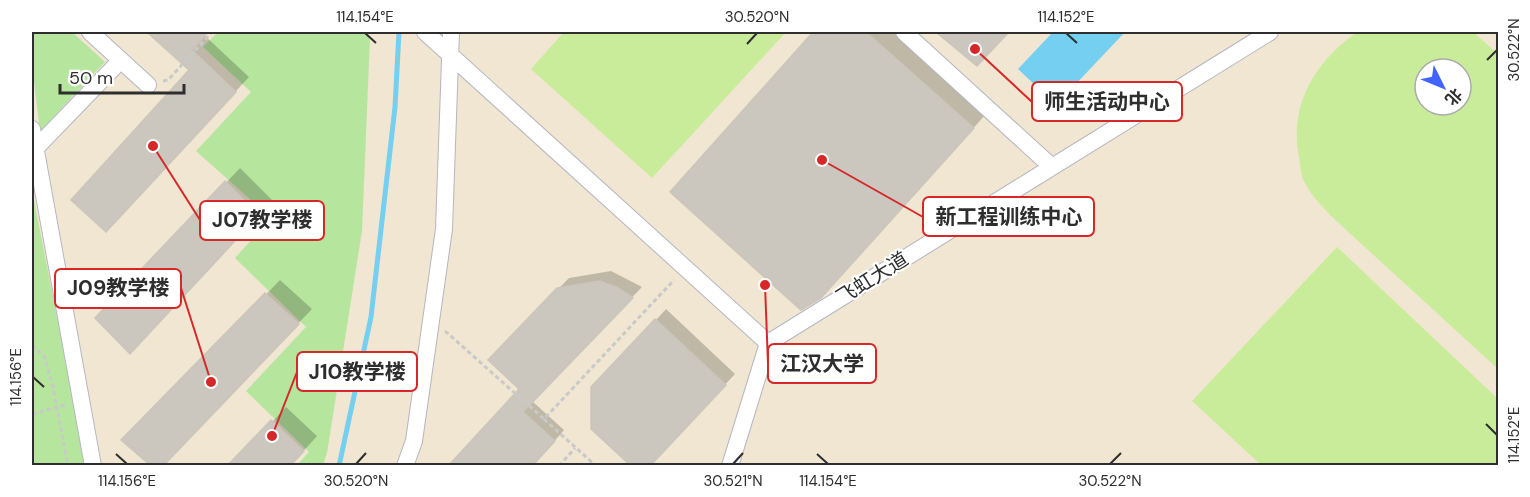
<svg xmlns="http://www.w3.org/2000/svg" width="1530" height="497" font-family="'DM Sans','Noto Sans SC',sans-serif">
<rect width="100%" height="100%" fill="#efe9e1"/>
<path fill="#f0e6d1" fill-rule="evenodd" d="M 32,32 L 1498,32 L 1498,465 L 32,465 ZM 1425,69 L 1461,69 L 1461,105 L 1425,105 Z"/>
<path fill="#b6e59e" d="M 32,32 L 72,32 L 105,62 L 40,131 L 32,65 Z
M 218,32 L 363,32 L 370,38 L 362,231 L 327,453 L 323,465 L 297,465 L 309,452 L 246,391 L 306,327 L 235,258 L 271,218 L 196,151 L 251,92 L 203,47 Z
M 32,190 L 86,465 L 32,465 Z"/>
<path fill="#c9ec9a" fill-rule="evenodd" d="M 564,32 L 786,32 L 652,178 L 531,69 Z
M 1357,32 L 1473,32 L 1498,54 L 1498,369 L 1331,216 C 1321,205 1309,193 1303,179 C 1301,173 1300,164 1299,157 C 1289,104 1315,62 1357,32 ZM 1425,69 L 1461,69 L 1461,105 L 1425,105 Z
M 1337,247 L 1498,399 L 1498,465 L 1261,465 L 1192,401 Z"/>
<path fill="#75cff0" d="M 1053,32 L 1125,32 L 1056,105 L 1018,69 Z"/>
<path fill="#0003" d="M 149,32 L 207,32 L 204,35 L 249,77 L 120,216 L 191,70 Z
M 815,32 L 895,32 L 986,114 L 835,282 L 672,191 Z
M 938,32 L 1008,32 L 977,64 Z
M 240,168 L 272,200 L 143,338 L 97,318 Z
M 611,271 L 642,287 L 532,401 L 564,430 L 533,466 L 455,466 L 456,461 L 521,389 L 490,359 L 569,278 Z
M 280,280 L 312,309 L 163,466 L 153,466 L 124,440 Z
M 666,309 L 735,374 L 649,466 L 633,466 L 592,428 L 656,320 Z
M 286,407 L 317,436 L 290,466 L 231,466 Z"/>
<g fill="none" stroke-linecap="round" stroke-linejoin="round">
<path stroke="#75cff0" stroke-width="5" d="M 339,466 L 371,317 L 395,107 L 399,32"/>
</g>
<path fill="#cbc7bf" stroke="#cbc5ba" stroke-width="1.5" d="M 147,32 L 208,32 L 192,50 L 236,92 L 106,232 L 71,200 L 189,70 Z
M 813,32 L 866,32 L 974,128 L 821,298 L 801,310 L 670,192 Z
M 936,32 L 1009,32 L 977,66 Z
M 225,181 L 259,215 L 130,354 L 95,318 Z
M 600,281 L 618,288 L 633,298 L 523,412 L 555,441 L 533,465 L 449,465 L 519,389 L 488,360 L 557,288 Z
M 265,293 L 299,324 L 164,465 L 150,465 L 121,440 Z
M 655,319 L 726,385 L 651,465 L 630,465 L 591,429 L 591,387 Z
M 271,420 L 304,451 L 291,465 L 228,465 Z"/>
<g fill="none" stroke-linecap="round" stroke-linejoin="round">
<defs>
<path id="minor" d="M 90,32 L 148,85
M 425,32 L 768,343
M 904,32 L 1052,167
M 32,129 L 93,466
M 35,149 L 121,60
M 405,466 L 414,441 L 444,229 L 451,32
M 730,466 L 768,343 L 1270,32"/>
</defs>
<use href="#minor" stroke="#b4b7c1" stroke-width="18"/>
<path stroke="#c9c9c9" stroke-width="3" stroke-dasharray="4.5 3" stroke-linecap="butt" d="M 163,81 L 168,80 L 212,32
M 445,331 L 544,419 L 674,280
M 32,345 L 44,356 L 53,387 L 68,466
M 32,414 L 65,405
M 32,414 L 32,426
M 544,419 L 596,466
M 559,466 L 575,448"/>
<use href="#minor" stroke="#fff" stroke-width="16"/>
</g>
<path fill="none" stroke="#2e2e2e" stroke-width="2" d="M 365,33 L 376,43M 1066,33 L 1077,43M 747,44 L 757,33M 1487,60 L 1497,50M 33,377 L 44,387M 1486,424 L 1497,435M 116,454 L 127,464M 817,454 L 828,464M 356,464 L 366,453M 733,464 L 743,453M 1110,464 L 1121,453"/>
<g text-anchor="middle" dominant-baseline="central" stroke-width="4.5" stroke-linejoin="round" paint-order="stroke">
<g font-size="20" fill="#2e2e2e" stroke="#fff">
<text transform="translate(872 278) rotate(-32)">飞虹大道</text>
</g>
</g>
<path fill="none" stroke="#d62828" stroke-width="2" d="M975 49L1032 102M822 160L923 217M153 146L200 220M211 382L181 288M765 285L768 364M272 436L297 372"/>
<g fill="#d62828" stroke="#fff" stroke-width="2">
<circle cx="975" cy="49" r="6"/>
<circle cx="822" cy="160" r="6"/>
<circle cx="153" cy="146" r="6"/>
<circle cx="211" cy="382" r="6"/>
<circle cx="765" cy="285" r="6"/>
<circle cx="272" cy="436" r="6"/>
</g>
<g fill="#fff" stroke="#d62828" stroke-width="2">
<rect x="1032" y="82" width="150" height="39" rx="6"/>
<rect x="923" y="197" width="171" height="39" rx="6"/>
<rect x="200" y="201" width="124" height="39" rx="6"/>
<rect x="55" y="269" width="126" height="39" rx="6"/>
<rect x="768" y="344" width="108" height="39" rx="6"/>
<rect x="297" y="352" width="120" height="39" rx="6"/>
</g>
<g font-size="21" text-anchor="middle" font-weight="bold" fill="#2e2e2e">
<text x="1107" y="109">师生活动中心</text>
<text x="1009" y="224">新工程训练中心</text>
<text x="262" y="227">J07教学楼</text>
<text x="118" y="295">J09教学楼</text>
<text x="822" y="371">江汉大学</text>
<text x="357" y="379">J10教学楼</text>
</g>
<rect width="1530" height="497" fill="none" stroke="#ffffff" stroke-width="66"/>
<g transform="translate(1443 87) rotate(133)"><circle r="28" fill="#ffffff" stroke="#ababab" stroke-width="1.5"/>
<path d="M0-4.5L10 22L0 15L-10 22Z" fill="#4264fb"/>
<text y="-9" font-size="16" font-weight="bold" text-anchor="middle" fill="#2e2e2e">北</text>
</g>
<path d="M60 84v9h124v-9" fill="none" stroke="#2e2e2e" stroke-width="3"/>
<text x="69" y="84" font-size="18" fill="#2e2e2e" stroke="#ffffff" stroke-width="4.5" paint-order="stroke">50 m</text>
<rect x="33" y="33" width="1464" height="431" fill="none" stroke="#2e2e2e" stroke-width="2"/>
<g font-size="15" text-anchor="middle" fill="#2e2e2e">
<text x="365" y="22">114.154°E</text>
<text x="757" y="22">30.520°N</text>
<text x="1066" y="22">114.152°E</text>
<text transform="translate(1514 50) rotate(-90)" y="5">30.522°N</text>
<text transform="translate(16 377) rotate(-90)" y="5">114.156°E</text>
<text transform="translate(1514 435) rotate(-90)" y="5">114.152°E</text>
<text x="127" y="486">114.156°E</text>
<text x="356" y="486">30.520°N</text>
<text x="733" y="486">30.521°N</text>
<text x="828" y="486">114.154°E</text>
<text x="1110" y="486">30.522°N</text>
</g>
</svg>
